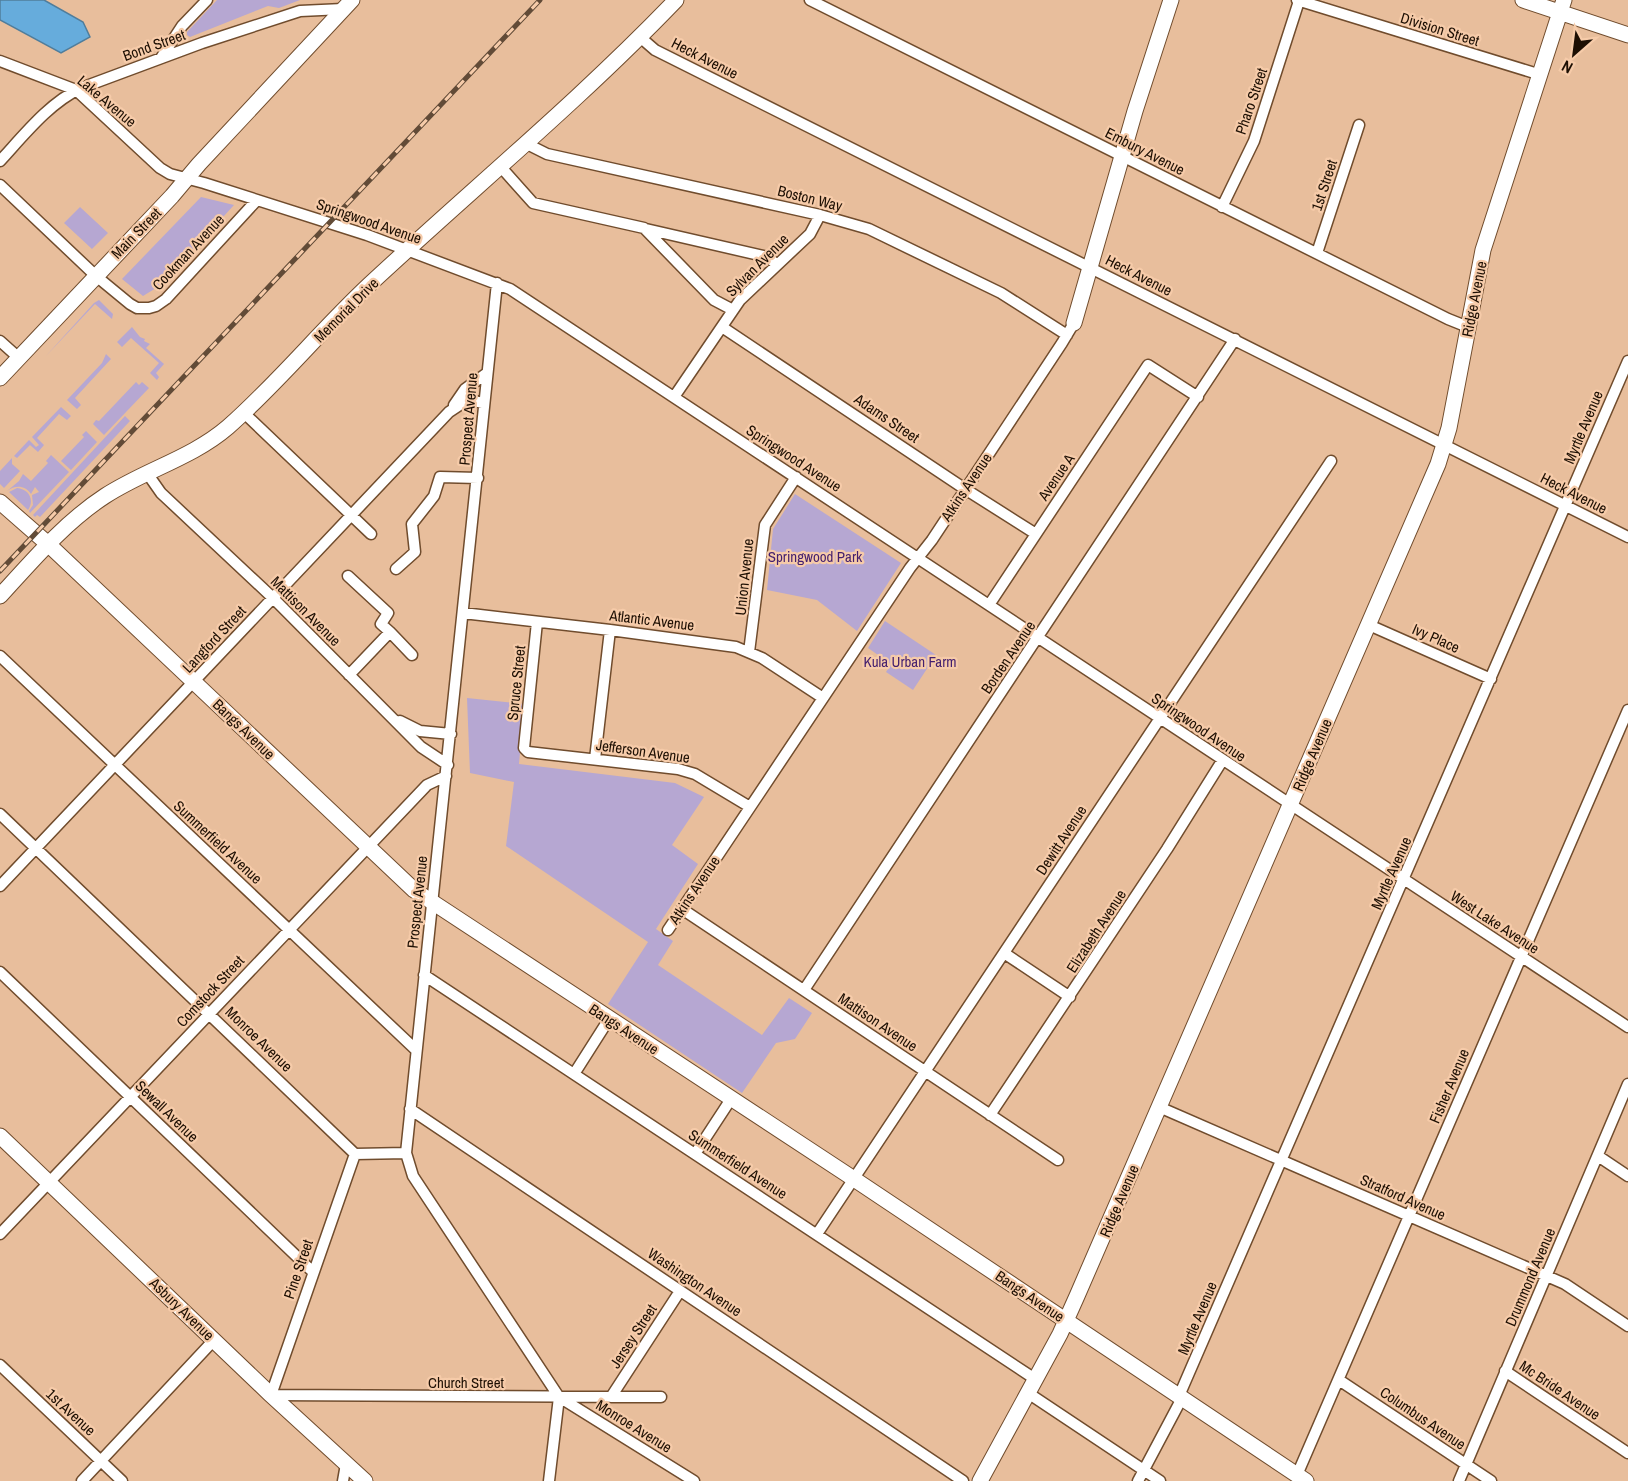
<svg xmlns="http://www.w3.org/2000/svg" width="1628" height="1481" font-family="'Archivo Narrow',sans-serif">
<rect width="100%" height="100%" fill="#e8be9c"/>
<path fill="#b6a7d2" d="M 217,0 L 300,0 L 279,8 L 268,6 L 190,37 L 187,35 L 187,32 Z
M 201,197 L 234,205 L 161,285 L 143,296 L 122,279 Z
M 80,207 L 108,233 L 92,249 L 64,223 Z
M 99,300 L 113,314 L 112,319 L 95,304 L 45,357 L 94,303 Z
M 132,327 L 140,337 L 145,339 L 144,341 L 150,344 L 146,348 L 164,364 L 156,373 L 159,377 L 157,380 L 150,373 L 159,363 L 131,338 L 122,347 L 117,342 Z
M 106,354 L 111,359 L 75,398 L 81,405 L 77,409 L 67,400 L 102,363 Z
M 136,382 L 139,385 L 142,382 L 149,388 L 104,435 L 93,424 L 96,420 L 99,421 Z
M 61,407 L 71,416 L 67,420 L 59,414 L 37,438 L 44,445 L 38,452 L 30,445 L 17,458 L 14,456 L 29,440 L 36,447 L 39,445 L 32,437 Z
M 125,416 L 130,421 L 40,517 L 37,515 L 35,517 L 33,515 Z
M 86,431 L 97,442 L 71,470 L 61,461 L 84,437 L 82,435 Z
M 51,455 L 69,472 L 30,513 L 29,511 L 33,505 L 32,495 L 39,492 L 35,487 L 31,494 C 25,485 15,485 7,491 L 19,481 L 23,474 L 31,481 L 48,463 L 46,461 Z
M 12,458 L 12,464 L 20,471 L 4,488 L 0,484 L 0,471 Z
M 17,488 C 29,489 35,500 28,510 L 9,492 Z
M 795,494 L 901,563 L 857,631 L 817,600 L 767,590 L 773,529 Z
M 885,621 L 936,655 L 913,690 L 886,672 L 891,664 L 868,648 Z
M 467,698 L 524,704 L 519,764 L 675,783 L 704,797 L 672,845 L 698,864 L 656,929 L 673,941 L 658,965 L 762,1035 L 789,998 L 812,1013 L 795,1039 L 776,1043 L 742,1093 L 608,1004 L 648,942 L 506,846 L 514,782 L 470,773 Z"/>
<path fill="#66acdc" stroke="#507d9b" stroke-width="1.5" d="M 0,0 L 44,0 L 83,22 L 90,37 L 61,53 L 0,20 Z"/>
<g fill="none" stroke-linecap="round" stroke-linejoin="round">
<defs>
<path id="street" d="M 810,0 L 1448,319 L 1468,327
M 1297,0 L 1541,75
M 640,37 L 655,50 L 1628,537
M 161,58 L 182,26 L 207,0
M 0,61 L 76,90 L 160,168 L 170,174 L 204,183 L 367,235 L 510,289 L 1628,1027
M 525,143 L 547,154 L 820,215 L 869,229 L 1001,293 L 1067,335
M 0,161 C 24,135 49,103 81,88 L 202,43 L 300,11 L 343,9
M 500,166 L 533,203 L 644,228 L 714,300 L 733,310
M 0,185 L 96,276 L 130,304 L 137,308 L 149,308 L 156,306 L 166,299 L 257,200
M 1222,207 L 1254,141 L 1299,1
M 646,229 L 768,257 L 777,265
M 1317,253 L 1359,125
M 497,283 L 406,1153 L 413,1176 L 559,1397 L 549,1481
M 722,327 L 965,489 L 1036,534
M 0,341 L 19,358
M 674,397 L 740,300 L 810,234 L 820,215
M 454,405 L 465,389 L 487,373
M 243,412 L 371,534
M 147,473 L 161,493 L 273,598 L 421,747 L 448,765
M 396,569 L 415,552 L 412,524 L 434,496 L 440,477 L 478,478
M 348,576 L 388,613 L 381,624 L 390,632
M 989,605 L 1148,365 L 1198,397
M 463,613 L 610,630 L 736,647 L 762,658 L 823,698
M 537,622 L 524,748 L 528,752 L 678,769 L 695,774 L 750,807
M 1369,625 L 1491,679
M 749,652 L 765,525 L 796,477
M 0,656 L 415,1049
M 349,675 L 390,632 L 412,655
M 400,721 L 420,731 L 451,734
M 595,759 L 610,630
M 0,814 L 355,1154 L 406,1153
M 0,886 L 449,412 L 467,400 L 484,403
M 682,909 L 1058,1160
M 668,930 L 910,568 L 932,540 L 1062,343 L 1074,323
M 1004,953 L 1070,997
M 0,972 L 313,1272
M 424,975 L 1035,1379
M 804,990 L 1235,339
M 574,1074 L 609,1019
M 1159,1107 L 1565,1284 L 1628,1326
M 410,1109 L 963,1481
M 990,1115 L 1167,849 L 1222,761
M 355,1154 L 271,1395 L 661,1397
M 695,1154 L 731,1099
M 1598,1156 L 1628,1176
M 0,1234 L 427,785 L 446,776
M 817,1234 L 1331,461
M 0,1365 L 122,1481
M 1505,1371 L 1628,1453
M 1339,1380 L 1491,1481
M 1028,1393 L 1160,1481
M 1179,1396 L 1628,361
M 559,1397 L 694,1481
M 611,1397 L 680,1291
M 1297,1475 L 1628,710
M 82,1481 L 214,1340
M 343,1481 L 346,1464
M 1138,1481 L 1182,1398
M 1459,1481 L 1628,1084"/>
<path id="secondary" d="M 1523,0 L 1628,35
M 1074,323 L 1135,111 L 1171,0
M 0,378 L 172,196 L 199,164 L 352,0
M 0,502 L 48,544 L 414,890 L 854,1179 L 1306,1481
M 0,596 C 32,561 65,522 105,496 C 145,470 192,458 228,427 C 278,383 320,331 369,285 C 471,190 579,101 676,0
M 0,1136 L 270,1394 L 365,1481
M 980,1481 L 1060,1334 L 1077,1296 L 1438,464 L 1449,428 L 1483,250 L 1564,0"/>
</defs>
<use href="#street" stroke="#704c2d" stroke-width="13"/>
<use href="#secondary" stroke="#704c2d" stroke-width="17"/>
<use href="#street" stroke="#fff" stroke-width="10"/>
<use href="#secondary" stroke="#fff" stroke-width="15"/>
<defs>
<path id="rail" d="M 0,571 L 540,0"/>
</defs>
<use href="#rail" stroke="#624b37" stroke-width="5"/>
<use href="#rail" stroke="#f6cba9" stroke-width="3" stroke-dasharray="9" stroke-linecap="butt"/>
</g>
<g text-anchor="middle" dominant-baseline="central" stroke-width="4.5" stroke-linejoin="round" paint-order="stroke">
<g font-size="15" fill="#1d0f03" stroke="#f6cba9">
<text transform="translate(1440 29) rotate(17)">Division Street</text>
<text transform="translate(154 45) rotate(-20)">Bond Street</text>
<text transform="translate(705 58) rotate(27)">Heck Avenue</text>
<text transform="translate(107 101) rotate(40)">Lake Avenue</text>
<text transform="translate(1251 101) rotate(-71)">Pharo Street</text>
<text transform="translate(1145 151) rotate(27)">Embury Avenue</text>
<text transform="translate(1324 185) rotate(-72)">1st Street</text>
<text transform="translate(810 198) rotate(14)">Boston Way</text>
<text transform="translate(369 221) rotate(19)">Springwood Avenue</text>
<text transform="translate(136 233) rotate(-46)">Main Street</text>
<text transform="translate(188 252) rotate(-47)">Cookman Avenue</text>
<text transform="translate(757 265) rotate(-45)">Sylvan Avenue</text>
<text transform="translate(1139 275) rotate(27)">Heck Avenue</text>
<text transform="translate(1474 299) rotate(-79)">Ridge Avenue</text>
<text transform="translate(346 310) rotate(-45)">Memorial Drive</text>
<text transform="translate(887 418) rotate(34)">Adams Street</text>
<text transform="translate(468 419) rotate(-85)">Prospect Avenue</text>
<text transform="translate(1583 427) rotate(-67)">Myrtle Avenue</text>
<text transform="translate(794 458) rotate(33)">Springwood Avenue</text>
<text transform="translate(1056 477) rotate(-56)">Avenue A</text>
<text transform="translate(966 487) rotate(-56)">Atkins Avenue</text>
<text transform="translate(1574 493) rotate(27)">Heck Avenue</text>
<text transform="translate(744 577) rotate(-84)">Union Avenue</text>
<text transform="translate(306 611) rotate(45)">Mattison Avenue</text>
<text transform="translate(652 620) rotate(7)">Atlantic Avenue</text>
<text transform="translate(1436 638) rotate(24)">Ivy Place</text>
<text transform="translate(214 639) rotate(-47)">Langford Street</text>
<text transform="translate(1008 657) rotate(-56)">Borden Avenue</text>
<text transform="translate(516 683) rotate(-84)">Spruce Street</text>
<text transform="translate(1199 727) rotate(34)">Springwood Avenue</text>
<text transform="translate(244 729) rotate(44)">Bangs Avenue</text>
<text transform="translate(643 751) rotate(8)">Jefferson Avenue</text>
<text transform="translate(1312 755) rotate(-67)">Ridge Avenue</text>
<text transform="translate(1061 840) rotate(-57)">Dewitt Avenue</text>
<text transform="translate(218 842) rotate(43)">Summerfield Avenue</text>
<text transform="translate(1391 873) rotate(-66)">Myrtle Avenue</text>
<text transform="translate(694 890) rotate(-56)">Atkins Avenue</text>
<text transform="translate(417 902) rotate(-84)">Prospect Avenue</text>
<text transform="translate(1495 922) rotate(33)">West Lake Avenue</text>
<text transform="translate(1096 931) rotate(-57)">Elizabeth Avenue</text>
<text transform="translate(210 991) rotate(-47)">Comstock Street</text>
<text transform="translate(878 1022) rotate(34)">Mattison Avenue</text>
<text transform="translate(624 1029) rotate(33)">Bangs Avenue</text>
<text transform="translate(259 1039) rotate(44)">Monroe Avenue</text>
<text transform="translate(1449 1086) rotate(-67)">Fisher Avenue</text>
<text transform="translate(167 1111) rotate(44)">Sewall Avenue</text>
<text transform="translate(738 1164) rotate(33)">Summerfield Avenue</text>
<text transform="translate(1403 1197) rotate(24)">Stratford Avenue</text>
<text transform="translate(1119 1201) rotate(-67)">Ridge Avenue</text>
<text transform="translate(298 1269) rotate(-71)">Pine Street</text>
<text transform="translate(1530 1277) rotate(-67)">Drummond Avenue</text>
<text transform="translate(695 1282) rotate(34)">Washington Avenue</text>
<text transform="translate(1030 1296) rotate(34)">Bangs Avenue</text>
<text transform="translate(182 1309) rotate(44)">Asbury Avenue</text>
<text transform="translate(1197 1318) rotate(-67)">Myrtle Avenue</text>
<text transform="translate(633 1336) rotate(-57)">Jersey Street</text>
<text x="466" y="1382">Church Street</text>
<text transform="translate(1560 1390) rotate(34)">Mc Bride Avenue</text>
<text transform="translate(71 1412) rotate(43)">1st Avenue</text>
<text transform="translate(1423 1418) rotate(34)">Columbus Avenue</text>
<text transform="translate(634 1426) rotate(32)">Monroe Avenue</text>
</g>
<g font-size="15" fill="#431f6e" stroke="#f6cba9">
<text x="815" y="556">Springwood Park</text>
<text x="910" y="661">Kula Urban Farm</text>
</g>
</g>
<g transform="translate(1574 54) rotate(208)" stroke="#f6cba9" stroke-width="4.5" paint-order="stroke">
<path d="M0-4.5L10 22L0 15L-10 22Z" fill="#1d0f03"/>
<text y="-9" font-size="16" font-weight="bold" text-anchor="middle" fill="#1d0f03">N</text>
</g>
</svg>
